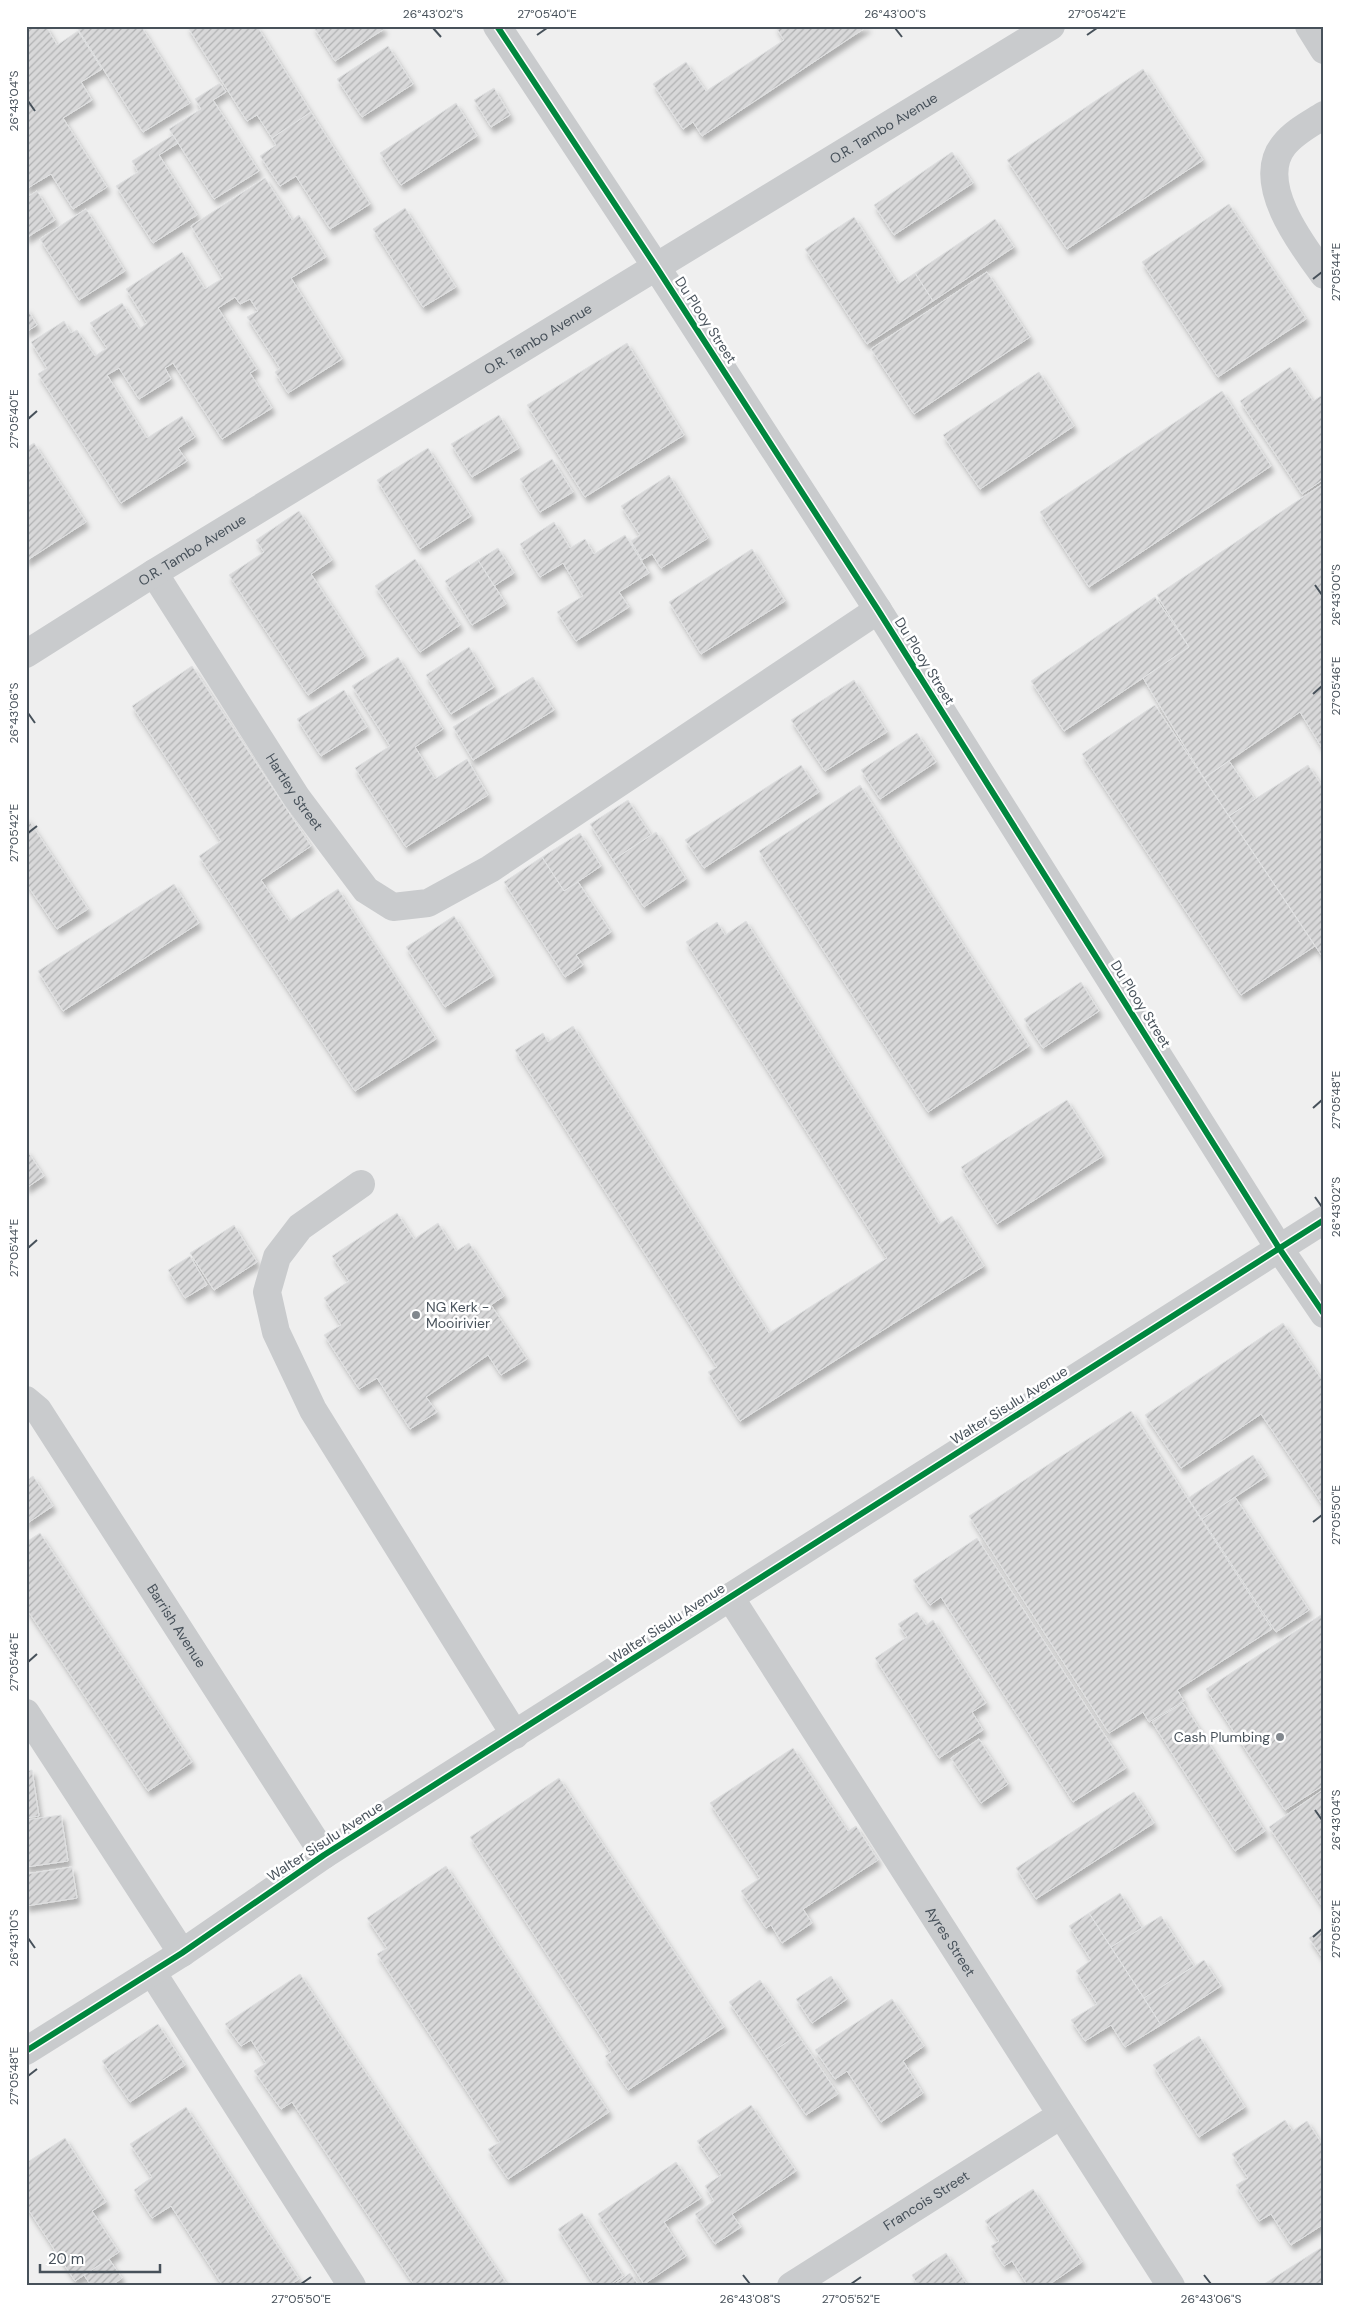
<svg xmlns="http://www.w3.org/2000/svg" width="1350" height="2312" font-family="'DM Sans',sans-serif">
<defs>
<pattern id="building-hatch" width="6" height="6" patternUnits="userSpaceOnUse" patternTransform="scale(1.25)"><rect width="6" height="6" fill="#d8d8d9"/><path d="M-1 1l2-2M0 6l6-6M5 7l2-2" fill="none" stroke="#b1b2b3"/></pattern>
<filter id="shadow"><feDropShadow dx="3" dy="5.5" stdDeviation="2.5" flood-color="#0004"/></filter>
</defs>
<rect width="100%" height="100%" fill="#efefef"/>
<path fill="url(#building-hatch)" stroke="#e0e1e2" filter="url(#shadow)" d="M 26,26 L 46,26 L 57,45 L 78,31 L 102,69 L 81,82 L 92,100 L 63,118 L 107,187 L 73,209 L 51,174 L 26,189 Z
M 76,26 L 141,26 L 190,103 L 143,132 Z
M 187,26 L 257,26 L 311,112 L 272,138 L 257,115 L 247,121 Z
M 313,26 L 382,26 L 384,29 L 335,61 Z
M 775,26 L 868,26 L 702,136 L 693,122 L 683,129 L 653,84 L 686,62 L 706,91 L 784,40 Z
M 388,46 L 413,84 L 362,117 L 337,79 Z
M 1143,69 L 1203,160 L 1067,249 L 1007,160 Z
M 220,83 L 226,92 L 213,100 L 259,171 L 214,199 L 169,129 L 201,109 L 195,99 Z
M 494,88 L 510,115 L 491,127 L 474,100 Z
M 456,103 L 477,136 L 401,185 L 380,153 Z
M 311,112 L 370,204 L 330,229 L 296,176 L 280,186 L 260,156 L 276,145 L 272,138 Z
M 173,135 L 178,143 L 159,155 L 197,215 L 153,243 L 116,186 L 138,172 L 132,161 Z
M 952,152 L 973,183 L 894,235 L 874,205 Z
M 265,178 L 292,220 L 299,215 L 326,257 L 291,278 L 342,359 L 288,393 L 275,372 L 280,368 L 247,317 L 258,311 L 250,299 L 240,304 L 235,297 L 218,308 L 257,369 L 250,373 L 272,408 L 222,439 L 173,363 L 165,368 L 171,379 L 139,399 L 119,368 L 107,375 L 147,438 L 182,416 L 195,437 L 178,448 L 187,461 L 121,503 L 38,374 L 47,368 L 31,342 L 64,321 L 71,333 L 77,330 L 95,356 L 107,348 L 90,323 L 122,303 L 139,329 L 147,323 L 126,289 L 182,252 L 205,289 L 223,278 L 191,226 Z
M 37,191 L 55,220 L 26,238 L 26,198 Z
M 1229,204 L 1306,319 L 1218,377 L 1142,262 Z
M 405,208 L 456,287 L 423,307 L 373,229 Z
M 86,209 L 125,271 L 79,300 L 40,239 Z
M 854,217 L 898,284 L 915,273 L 933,301 L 867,344 L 805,249 Z
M 995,219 L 1014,247 L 933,301 L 915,273 Z
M 987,272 L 1030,337 L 914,414 L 871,349 Z
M 26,307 L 37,325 L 26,332 Z
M 627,343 L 684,435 L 585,497 L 527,405 Z
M 1290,367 L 1313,401 L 1324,394 L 1324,479 L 1302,494 L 1240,401 Z
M 1039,372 L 1074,426 L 980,489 L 943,435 Z
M 1222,391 L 1271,466 L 1089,587 L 1040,512 Z
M 499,415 L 519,448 L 472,477 L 451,444 Z
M 34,443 L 86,522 L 26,561 L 26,448 Z
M 428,448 L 471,516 L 420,549 L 377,480 Z
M 552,459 L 573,492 L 540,512 L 520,479 Z
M 669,475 L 708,538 L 661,568 L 652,554 L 642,560 L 631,541 L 640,535 L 621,506 Z
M 1324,483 L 1324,751 L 1300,712 L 1204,778 L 1143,678 L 1189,647 L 1157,595 Z
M 299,511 L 332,560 L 311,574 L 365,656 L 308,695 L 229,575 L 264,552 L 256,540 Z
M 554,522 L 570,548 L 585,539 L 594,554 L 625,535 L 649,573 L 619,592 L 629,607 L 576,641 L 557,612 L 583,596 L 563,563 L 540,577 L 520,544 Z
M 498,548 L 514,573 L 494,586 L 478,560 Z
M 752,549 L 785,601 L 701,654 L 669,602 Z
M 415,559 L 460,625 L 420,652 L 375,586 Z
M 478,560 L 506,604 L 472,625 L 445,581 Z
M 1155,597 L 1189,647 L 1064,731 L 1031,681 Z
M 469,647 L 494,687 L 451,714 L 426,675 Z
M 398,657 L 443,729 L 415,747 L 435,779 L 467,759 L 488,795 L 406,847 L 355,768 L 390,746 L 352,686 Z
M 192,666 L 311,846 L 261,880 L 289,921 L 338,889 L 436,1039 L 355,1091 L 199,856 L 221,841 L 132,706 Z
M 533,677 L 554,710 L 473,760 L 453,727 Z
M 854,680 L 887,732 L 825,771 L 791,720 Z
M 344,690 L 367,727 L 321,756 L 297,719 Z
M 1155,705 L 1315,946 L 1241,995 L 1082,754 Z
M 917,733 L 936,762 L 880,799 L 861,770 Z
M 1229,761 L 1255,799 L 1229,816 L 1204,778 Z
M 801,765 L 819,792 L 704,868 L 685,840 Z
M 1308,765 L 1324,789 L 1324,959 L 1229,816 Z
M 860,785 L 1029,1046 L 928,1112 L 759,851 Z
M 628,800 L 651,835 L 613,860 L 590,824 Z
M 26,816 L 88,909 L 57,929 L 26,883 Z
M 656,832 L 686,879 L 644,907 L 613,860 Z
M 580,833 L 601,866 L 564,891 L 542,857 Z
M 542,857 L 564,891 L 578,882 L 611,932 L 576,955 L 583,965 L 565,977 L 504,882 Z
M 174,884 L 199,923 L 63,1011 L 38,971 Z
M 454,916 L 493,976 L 445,1007 L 406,947 Z
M 746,921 L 939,1224 L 952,1216 L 984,1266 L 740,1421 L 708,1372 L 717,1367 L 515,1050 L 543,1033 L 548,1042 L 573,1026 L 769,1333 L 887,1258 L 686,942 L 717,922 L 725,935 Z
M 1081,982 L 1099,1011 L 1043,1048 L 1024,1019 Z
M 1067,1100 L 1103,1156 L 997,1224 L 961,1167 Z
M 26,1149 L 44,1176 L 26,1188 Z
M 397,1213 L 414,1239 L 438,1223 L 456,1251 L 469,1243 L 504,1296 L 491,1305 L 527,1359 L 501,1375 L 488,1355 L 426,1397 L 437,1412 L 410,1429 L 377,1378 L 359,1389 L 324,1335 L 341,1325 L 324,1298 L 349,1281 L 332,1256 Z
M 234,1225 L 257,1262 L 214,1290 L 190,1253 Z
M 190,1256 L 207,1285 L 185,1298 L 168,1270 Z
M 1283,1323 L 1324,1383 L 1324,1507 L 1261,1414 L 1181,1468 L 1145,1415 Z
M 1131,1411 L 1272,1629 L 1177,1690 L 1184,1701 L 1149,1722 L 1143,1712 L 1109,1733 L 969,1516 Z
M 1253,1455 L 1267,1476 L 1202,1519 L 1188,1498 Z
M 33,1476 L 53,1506 L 26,1524 L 26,1481 Z
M 1235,1497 L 1309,1610 L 1276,1632 L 1202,1519 Z
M 40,1533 L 192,1762 L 148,1791 L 26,1608 L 26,1542 Z
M 977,1538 L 1126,1768 L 1073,1802 L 941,1597 L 930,1605 L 913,1580 Z
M 917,1612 L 926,1625 L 933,1620 L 986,1703 L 972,1712 L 983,1730 L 939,1758 L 875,1658 L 907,1637 L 898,1624 Z
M 1324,1613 L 1324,1785 L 1285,1810 L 1206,1689 Z
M 1183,1703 L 1265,1831 L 1235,1851 L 1152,1722 Z
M 979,1739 L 1008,1784 L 981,1803 L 951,1758 Z
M 793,1748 L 848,1831 L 856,1826 L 878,1860 L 803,1909 L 812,1923 L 782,1943 L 771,1925 L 766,1928 L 741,1891 L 760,1878 L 710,1803 Z
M 32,1770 L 39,1816 L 26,1818 L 26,1771 Z
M 559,1778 L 724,2027 L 628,2090 L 605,2056 L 611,2052 L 470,1837 Z
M 1324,1789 L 1324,1909 L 1269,1827 Z
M 1134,1792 L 1154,1823 L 1036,1899 L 1016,1868 Z
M 61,1815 L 68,1861 L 26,1867 L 26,1820 Z
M 446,1866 L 609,2112 L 508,2179 L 488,2149 L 500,2142 L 377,1954 L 387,1948 L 367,1918 Z
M 72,1867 L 77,1898 L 26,1906 L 26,1874 Z
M 1120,1893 L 1142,1928 L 1111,1947 L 1089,1913 Z
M 1089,1913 L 1161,2025 L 1125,2047 L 1111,2025 L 1085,2041 L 1071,2020 L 1097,2004 L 1076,1971 L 1091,1960 L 1069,1926 Z
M 1161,1916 L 1194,1966 L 1144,1998 L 1111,1947 Z
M 1324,1928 L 1324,1960 L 1309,1938 Z
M 1204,1960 L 1221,1986 L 1161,2025 L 1144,1998 Z
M 300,1974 L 508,2286 L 415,2286 L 292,2102 L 281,2109 L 254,2071 L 266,2063 L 251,2040 L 241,2046 L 225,2024 Z
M 831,1976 L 847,1999 L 812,2023 L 796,1999 Z
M 760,1980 L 798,2035 L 766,2056 L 729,2002 Z
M 892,1999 L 924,2046 L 903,2061 L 923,2093 L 881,2122 L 847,2071 L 835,2079 L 815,2050 Z
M 158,2024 L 185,2065 L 130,2102 L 102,2061 Z
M 798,2035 L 838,2094 L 806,2115 L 766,2056 Z
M 1199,2036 L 1245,2107 L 1199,2137 L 1153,2065 Z
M 751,2105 L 796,2171 L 732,2214 L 741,2227 L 715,2244 L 695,2214 L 714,2201 L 705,2186 L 721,2175 L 697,2141 Z
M 186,2107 L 299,2279 L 288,2286 L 223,2286 L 171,2206 L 152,2218 L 134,2190 L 152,2177 L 130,2144 Z
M 1285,2120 L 1292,2131 L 1307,2121 L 1324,2147 L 1324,2224 L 1291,2245 L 1271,2214 L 1259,2221 L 1236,2185 L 1248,2178 L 1232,2154 Z
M 65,2138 L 106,2202 L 92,2211 L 119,2252 L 75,2281 L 26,2206 L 26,2163 Z
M 676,2162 L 701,2198 L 664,2222 L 686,2256 L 644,2284 L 598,2214 Z
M 1033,2189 L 1082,2262 L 1047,2286 L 1028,2286 L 1012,2261 L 1004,2266 L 991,2246 L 999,2241 L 985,2221 Z
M 582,2213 L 623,2276 L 608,2286 L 595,2286 L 558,2229 Z
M 1324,2246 L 1324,2286 L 1261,2286 Z
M 946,2253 L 968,2286 L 918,2286 L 912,2275 Z
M 109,2259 L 122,2278 L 111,2286 L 91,2286 L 84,2275 Z
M 630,2273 L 639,2286 L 612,2286 Z"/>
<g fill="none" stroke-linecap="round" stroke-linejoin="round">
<g stroke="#c9cbcd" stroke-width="28">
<path d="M 497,26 L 657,268 L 878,610 L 1279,1248 L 1324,1314"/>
<path d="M 1309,26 L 1324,50"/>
<path d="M 1324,115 C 1310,124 1294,132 1284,145 C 1254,182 1301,244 1324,275"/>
<path id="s1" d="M 154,573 L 297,798 L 366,890 L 393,907 L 428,903 L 490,869 L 878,610"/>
<path id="s2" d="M 26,654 L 154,573 L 1051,26"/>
<path d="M 361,1184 L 300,1227 L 277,1257 L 267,1292 L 276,1332 L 313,1410 L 515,1735"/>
<path id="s3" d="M 26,1400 L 38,1410 L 324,1855"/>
<path id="s4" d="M 730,1597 L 1171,2286"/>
<path d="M 26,1713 L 182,1953"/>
<path d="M 152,1972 L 352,2286"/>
<path d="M 26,2051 L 182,1953 L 324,1855 L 1324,1220"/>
<path id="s5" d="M 791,2286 L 1061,2115"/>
</g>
<defs>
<path id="cycleway" d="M 497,26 L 657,268 L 878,610 L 1279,1248 L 1324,1314
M 26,2051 L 182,1953 L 324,1855 L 1324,1220"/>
</defs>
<use href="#cycleway" stroke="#fff" stroke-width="9"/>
<use href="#cycleway" stroke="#00873e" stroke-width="6"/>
</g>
<path fill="none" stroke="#47515a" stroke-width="2" d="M 433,28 L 441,37M 895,28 L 902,37M 537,35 L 547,28M 1087,35 L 1097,28M 28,101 L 35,111M 1313,279 L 1322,272M 28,419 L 37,411M 1315,585 L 1322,595M 1313,694 L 1322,686M 28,713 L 35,723M 28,833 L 37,826M 1313,1108 L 1322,1100M 1315,1197 L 1322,1207M 28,1248 L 37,1240M 1313,1522 L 1322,1515M 28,1662 L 37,1654M 1315,1810 L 1322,1820M 1313,1937 L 1322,1929M 28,1938 L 35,1948M 28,2076 L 37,2069M 743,2275 L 750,2284M 1204,2275 L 1211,2284M 301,2284 L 311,2277M 851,2284 L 861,2277"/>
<g fill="#82888e" stroke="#fff" stroke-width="2">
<circle cx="416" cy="1315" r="5"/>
<circle cx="1280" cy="1737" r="5"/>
</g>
<g text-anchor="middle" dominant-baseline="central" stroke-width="5" stroke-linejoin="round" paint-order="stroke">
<g font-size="14" fill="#47515a" stroke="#fff">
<text stroke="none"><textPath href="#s2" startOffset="1006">O.R. Tambo Avenue</textPath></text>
<text transform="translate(706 320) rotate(57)">Du Plooy Street</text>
<text stroke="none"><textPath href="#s2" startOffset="601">O.R. Tambo Avenue</textPath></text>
<text stroke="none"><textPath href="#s2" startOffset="196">O.R. Tambo Avenue</textPath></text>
<text transform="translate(925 661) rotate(58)">Du Plooy Street</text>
<text stroke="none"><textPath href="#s1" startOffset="260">Hartley Street</textPath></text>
<text transform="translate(1141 1004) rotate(58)">Du Plooy Street</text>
<text transform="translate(1009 1405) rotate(-32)">Walter Sisulu Avenue</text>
<text transform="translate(667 1623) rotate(-33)">Walter Sisulu Avenue</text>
<text stroke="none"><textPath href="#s3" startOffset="272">Barrish Avenue</textPath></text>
<text transform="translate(325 1841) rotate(-33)">Walter Sisulu Avenue</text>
<text stroke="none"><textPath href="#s4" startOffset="409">Ayres Street</textPath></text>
<text stroke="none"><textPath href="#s5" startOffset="160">Francois Street</textPath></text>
</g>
<g font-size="14" fill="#47515a" stroke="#fff" text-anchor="start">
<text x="426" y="1307">NG Kerk -<tspan x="426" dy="16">Mooirivier</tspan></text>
<text x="1270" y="1737" text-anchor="end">Cash Plumbing</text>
</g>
</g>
<rect width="1350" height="2312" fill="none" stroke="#ffffff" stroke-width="55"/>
<path d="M40 2264v8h120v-8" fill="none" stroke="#47515a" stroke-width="2.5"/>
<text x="48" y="2264" font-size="15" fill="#47515a" stroke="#ffffff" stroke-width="4" paint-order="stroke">20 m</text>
<rect x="28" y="28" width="1294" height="2256" fill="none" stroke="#47515a" stroke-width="2"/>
<g font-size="12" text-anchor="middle" fill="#47515a">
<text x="433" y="18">26°43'02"S</text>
<text x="547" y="18">27°05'40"E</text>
<text x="895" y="18">26°43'00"S</text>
<text x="1097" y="18">27°05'42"E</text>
<text transform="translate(14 101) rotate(-90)" y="4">26°43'04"S</text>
<text transform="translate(1336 272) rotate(-90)" y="4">27°05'44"E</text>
<text transform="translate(14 419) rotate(-90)" y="4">27°05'40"E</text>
<text transform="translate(1336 595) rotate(-90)" y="4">26°43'00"S</text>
<text transform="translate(1336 686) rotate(-90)" y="4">27°05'46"E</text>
<text transform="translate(14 713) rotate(-90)" y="4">26°43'06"S</text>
<text transform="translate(14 833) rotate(-90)" y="4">27°05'42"E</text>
<text transform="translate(1336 1100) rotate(-90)" y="4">27°05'48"E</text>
<text transform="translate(1336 1207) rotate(-90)" y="4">26°43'02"S</text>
<text transform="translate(14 1248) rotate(-90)" y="4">27°05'44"E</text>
<text transform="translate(1336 1515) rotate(-90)" y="4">27°05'50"E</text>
<text transform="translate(14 1662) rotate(-90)" y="4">27°05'46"E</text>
<text transform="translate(1336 1820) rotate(-90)" y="4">26°43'04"S</text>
<text transform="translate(1336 1929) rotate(-90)" y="4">27°05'52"E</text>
<text transform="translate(14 1938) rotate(-90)" y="4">26°43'10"S</text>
<text transform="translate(14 2076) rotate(-90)" y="4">27°05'48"E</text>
<text x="301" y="2303">27°05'50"E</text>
<text x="750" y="2303">26°43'08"S</text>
<text x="851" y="2303">27°05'52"E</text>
<text x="1211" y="2303">26°43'06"S</text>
</g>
</svg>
